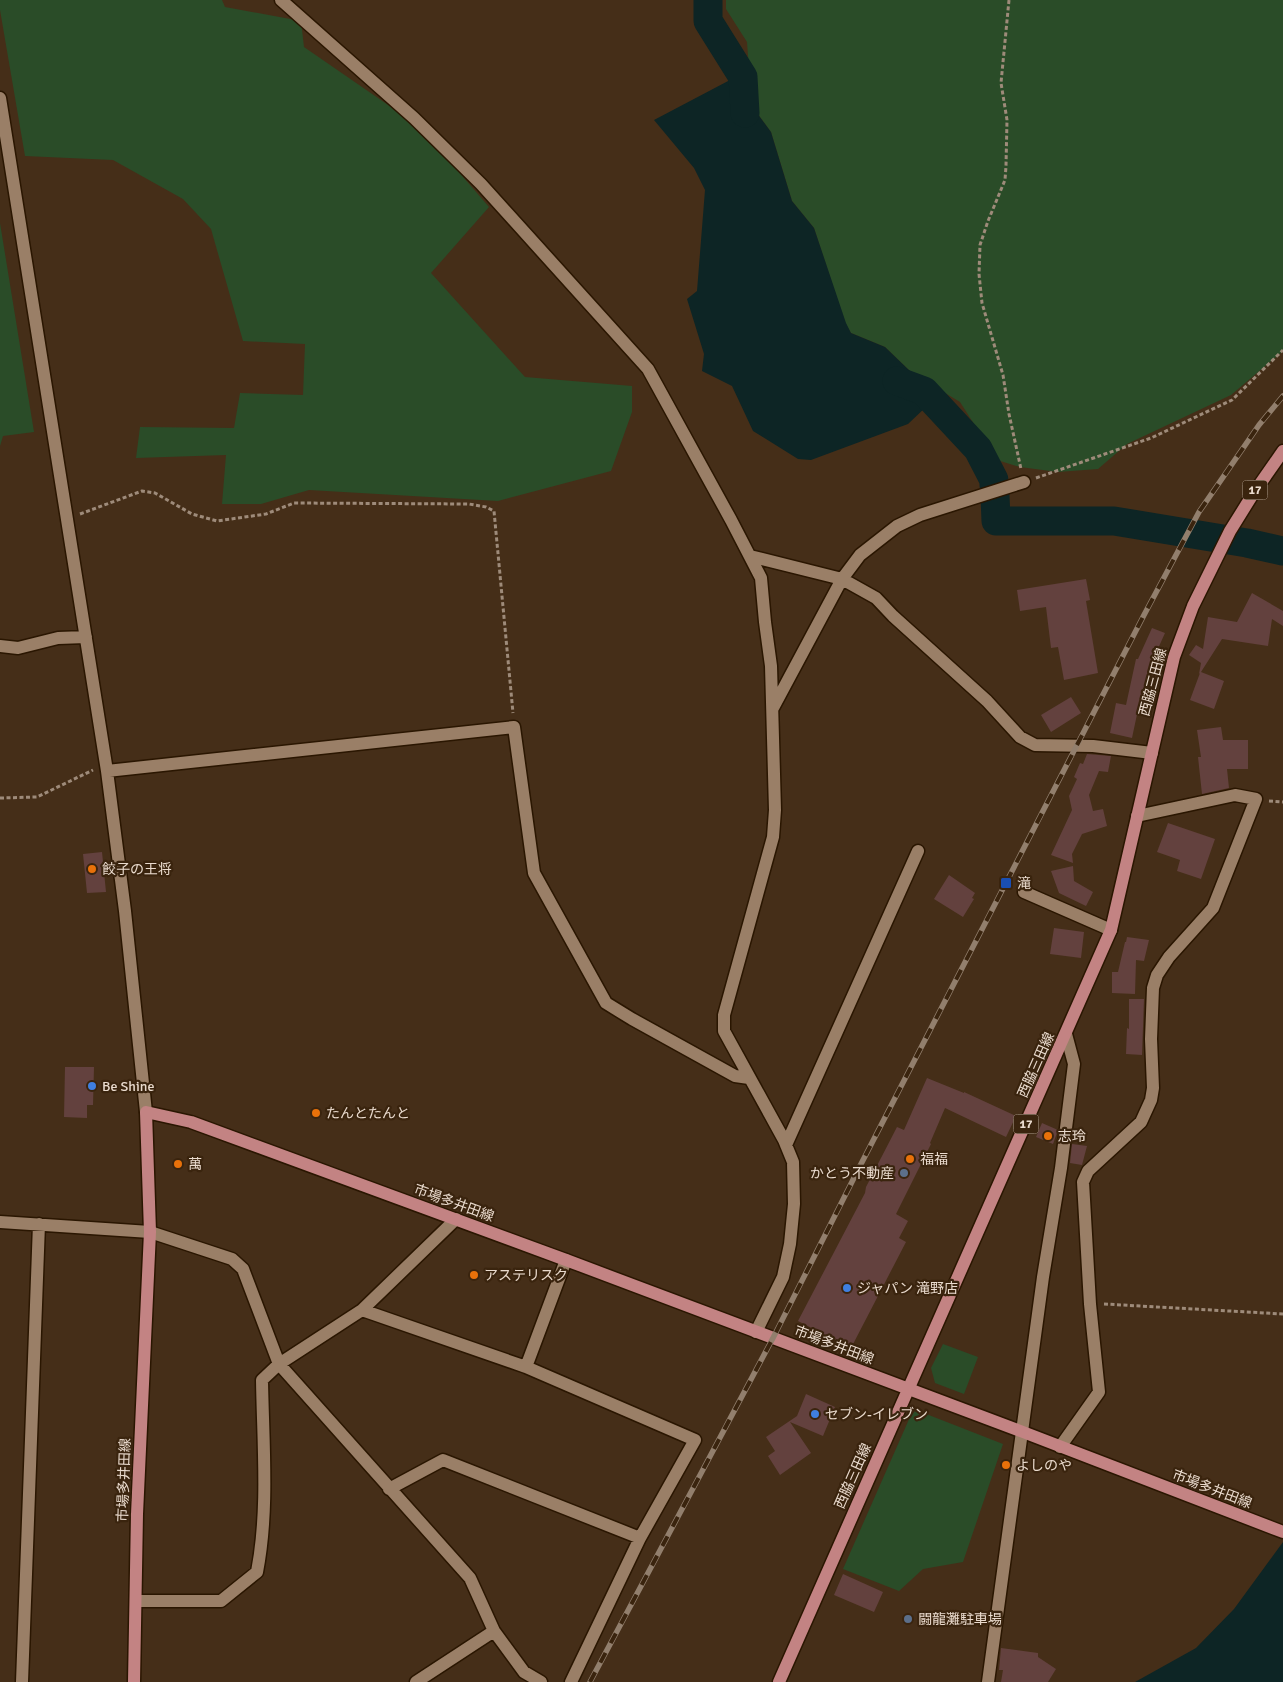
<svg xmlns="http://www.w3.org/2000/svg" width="1283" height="1682" font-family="Signika,'Noto Sans JP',sans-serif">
<rect width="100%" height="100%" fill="#452e18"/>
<path fill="#2a4c28" d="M 0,0 L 222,0 L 225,7 L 301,21 L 304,47 L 420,127 L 489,207 L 431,273 L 525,377 L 632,386 L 632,412 L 611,471 L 498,501 L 309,490 L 261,504 L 222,504 L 226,455 L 136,458 L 140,427 L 234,428 L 240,393 L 303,395 L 305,344 L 243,341 L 211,229 L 183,199 L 113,160 L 25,156 L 0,10 Z
M 726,0 L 1283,0 L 1283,351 L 1231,395 L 1127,444 L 1098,469 L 1058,472 L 1020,467 L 997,460 L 960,402 L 912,373 L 885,347 L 851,333 L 845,323 L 814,228 L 792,201 L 771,132 L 757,113 L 749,70 L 747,42 L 726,9 Z
M 0,223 L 34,432 L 3,436 L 0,446 Z
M 943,1344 L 978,1357 L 964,1394 L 935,1383 L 931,1368 Z
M 916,1410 L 1003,1444 L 963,1562 L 923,1569 L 899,1591 L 843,1569 L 910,1417 Z"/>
<path fill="#0d2525" d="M 749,70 L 757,113 L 771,132 L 792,201 L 814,228 L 846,323 L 851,333 L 885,347 L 912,373 L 941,391 L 924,403 L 927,406 L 908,424 L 811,460 L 798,459 L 753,431 L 732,386 L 702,371 L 704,354 L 687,299 L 697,291 L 705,190 L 694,168 L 654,120 Z
M 1283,1542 L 1283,1682 L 1135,1682 L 1196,1648 L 1234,1609 Z"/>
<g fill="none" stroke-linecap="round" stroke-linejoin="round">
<path stroke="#0d2525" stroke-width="29" d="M 708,0 L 708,21 L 743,77 L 745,113
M 897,381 L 924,391 L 978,449 L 994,480 L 994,485
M 995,495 L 996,521 L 1114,521 L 1247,543 L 1283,551"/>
</g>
<path fill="#63413e" d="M 1086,579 L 1090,600 L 1086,601 L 1098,673 L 1064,680 L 1058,647 L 1051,648 L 1046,607 L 1020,611 L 1017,590 Z
M 1252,593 L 1283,611 L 1283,626 L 1272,619 L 1268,646 L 1222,639 L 1201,672 L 1224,681 L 1214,709 L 1190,700 L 1200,673 L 1199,674 L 1201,663 L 1189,655 L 1196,645 L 1203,649 L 1208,617 L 1237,622 Z
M 1152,628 L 1165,633 L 1152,662 L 1161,664 L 1151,708 L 1139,705 L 1132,738 L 1110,733 L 1116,703 L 1126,705 L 1136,659 L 1138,659 Z
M 1071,697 L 1081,713 L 1051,732 L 1041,715 Z
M 1221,727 L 1223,740 L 1248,740 L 1248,769 L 1227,769 L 1229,788 L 1202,794 L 1198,757 L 1201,757 L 1197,730 Z
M 1087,754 L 1111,756 L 1108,772 L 1099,771 L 1089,795 L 1093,811 L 1103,809 L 1107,826 L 1082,834 L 1072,854 L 1073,863 L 1051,855 L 1072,810 L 1069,796 L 1077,779 L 1074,777 L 1080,763 L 1083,764 Z
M 1168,823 L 1215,839 L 1201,879 L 1177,871 L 1180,860 L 1157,852 Z
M 102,852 L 106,892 L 87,893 L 83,854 Z
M 1073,866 L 1074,881 L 1093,892 L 1086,906 L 1059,893 L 1051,871 Z
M 949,875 L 975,893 L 972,898 L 974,899 L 963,917 L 934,899 Z
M 1054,928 L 1084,932 L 1081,958 L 1050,954 Z
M 1127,937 L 1149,940 L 1144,961 L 1136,960 L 1135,994 L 1112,993 L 1112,972 L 1118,972 L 1125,942 L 1126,942 Z
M 1129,999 L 1144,999 L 1142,1055 L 1126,1054 L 1127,1028 L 1129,1029 Z
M 65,1067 L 94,1067 L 93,1105 L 87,1105 L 87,1118 L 64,1117 Z
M 927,1078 L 964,1093 L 964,1092 L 1016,1116 L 1006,1137 L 945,1108 L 930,1143 L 931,1144 L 896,1214 L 908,1221 L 899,1238 L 906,1242 L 851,1348 L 798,1321 L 865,1193 L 866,1187 L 897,1127 L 904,1130 Z
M 1042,1123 L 1058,1130 L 1053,1144 L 1036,1137 Z
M 1072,1144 L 1087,1146 L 1082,1165 L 1070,1163 Z
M 806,1394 L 835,1407 L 823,1436 L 790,1422 L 811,1453 L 780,1475 L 768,1456 L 775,1451 L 766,1437 L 797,1416 Z
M 843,1574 L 883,1592 L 874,1612 L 834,1595 Z
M 1001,1648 L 1038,1653 L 1038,1657 L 1056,1669 L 1048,1682 L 1001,1682 L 1003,1670 L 999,1670 Z"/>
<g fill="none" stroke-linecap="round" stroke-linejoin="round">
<defs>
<path id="minor" d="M 281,0 L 414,118 L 481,184 L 648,369 L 731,520 L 761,578 L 765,622 L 771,666 L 775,810 L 773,837 L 724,1015 L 724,1031 L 784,1140 L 793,1162 L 794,1204 L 790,1244 L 783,1277 L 756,1332
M 0,98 L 107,771 L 125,911 L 146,1112
M 750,556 L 842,579 L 876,598 L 893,616 L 987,701 L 1020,737 L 1035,745 L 1093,746 L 1152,753
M 0,646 L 18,648 L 58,638 L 86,637
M 773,708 L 842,579 L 860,555 L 897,526 L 920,515 L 1024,482
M 107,771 L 514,727 L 534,873 L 606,1003 L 632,1019 L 735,1076 L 749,1078
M 1024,892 L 1111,930
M 786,1145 L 918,851
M 0,1222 L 150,1232 L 232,1259 L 243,1269 L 279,1364 L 470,1578 L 494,1631 L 524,1672 L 541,1682
M 362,1310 L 526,1367 L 695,1440 L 640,1538 L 571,1682
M 526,1367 L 566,1260
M 1060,1447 L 1099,1392 L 1090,1304 L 1083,1182 L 1088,1171 L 1141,1122 L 1151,1100 L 1153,1088 L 1151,1039 L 1153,988 L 1157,975 L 1169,957 L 1213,908 L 1256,799 L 1235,795 L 1137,816
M 389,1489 L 443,1460 L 640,1538
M 136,1601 L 221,1601 L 257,1572 C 269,1510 263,1444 262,1380 L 279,1364 L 362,1310 L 456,1219
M 22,1682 L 39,1224
M 416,1682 L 494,1631
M 988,1682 L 1043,1277 L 1061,1168 L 1074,1064 L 1066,1034"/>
<path id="major" d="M 134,1682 L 137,1514 L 150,1232 L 146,1112 L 191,1122 L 566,1260 L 1023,1432 L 1283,1532
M 779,1682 L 1111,930 L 1174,657 L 1193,606 L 1230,531 L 1253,494 L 1283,451"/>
</defs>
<use href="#minor" stroke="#2a1601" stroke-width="15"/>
<use href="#major" stroke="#2a1601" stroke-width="15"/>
<path stroke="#9e8b7a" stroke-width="3" stroke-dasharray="4 2.5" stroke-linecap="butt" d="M 1009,0 L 1001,83 L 1007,120 L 1006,166 L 1005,180 L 988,221 L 980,245 L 979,274 L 982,303 L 1003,375 L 1009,414 L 1021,469
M 1036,478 L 1151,438 L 1232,400 L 1283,350
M 80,514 L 142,491 L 155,493 L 192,514 L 217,521 L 266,514 L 294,503 L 469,504 L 486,507 L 494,511 L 513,713
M 0,798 L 37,797 L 93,770
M 1269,801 L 1283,802
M 1104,1304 L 1283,1314"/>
<use href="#minor" stroke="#9a7f67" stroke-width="12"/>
<use href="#major" stroke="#c38383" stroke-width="12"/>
<defs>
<path id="rail" d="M 590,1682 L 773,1338 L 860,1166 L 1144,615 L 1199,512 L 1259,425 L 1283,396"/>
</defs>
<use href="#rail" stroke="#927f6d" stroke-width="5.5"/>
<use href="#rail" stroke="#3a240e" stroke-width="4" stroke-dasharray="11" stroke-linecap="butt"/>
</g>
<g fill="#e8710a" stroke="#3a240e" stroke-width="2">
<circle cx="92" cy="869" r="5"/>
<circle cx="316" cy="1113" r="5"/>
<circle cx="1048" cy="1136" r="5"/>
<circle cx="910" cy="1159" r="5"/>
<circle cx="178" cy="1164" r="5"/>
<circle cx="474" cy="1275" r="5"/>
<circle cx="1006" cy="1465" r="5"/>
</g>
<rect fill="#1a4fb4" stroke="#3a240e" stroke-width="2" x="1000" y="877" width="12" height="12" rx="2.5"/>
<g fill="#3f7fe0" stroke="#3a240e" stroke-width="2">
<circle cx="92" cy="1086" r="5"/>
<circle cx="847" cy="1288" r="5"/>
<circle cx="815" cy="1414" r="5"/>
</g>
<g fill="#5c6f8a" stroke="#3a240e" stroke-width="2">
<circle cx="904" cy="1173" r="5"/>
<circle cx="908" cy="1619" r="5"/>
</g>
<g text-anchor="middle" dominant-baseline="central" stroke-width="4.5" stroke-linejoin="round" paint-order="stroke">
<g fill="#3a240e" stroke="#b5a494" stroke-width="1">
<rect x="1242.5" y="480.5" width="25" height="19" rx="4"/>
<rect x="1013.5" y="1114.5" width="25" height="19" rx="4"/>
</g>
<g font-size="12" font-weight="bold" fill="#eadbce">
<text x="1255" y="490">17</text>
<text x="1026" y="1124">17</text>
</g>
<g font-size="14" fill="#eadbce" stroke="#3a240e">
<text transform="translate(1153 682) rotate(-75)">西脇三田線</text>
<text transform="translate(1036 1065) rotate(-66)">西脇三田線</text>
<text transform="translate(454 1203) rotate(20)">市場多井田線</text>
<text transform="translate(834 1345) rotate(21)">市場多井田線</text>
<text transform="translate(853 1476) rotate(-66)">西脇三田線</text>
<text transform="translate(124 1480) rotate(-88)">市場多井田線</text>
<text transform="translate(1212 1489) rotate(21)">市場多井田線</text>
</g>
<g font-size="14" fill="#eadbce" stroke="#3a240e" text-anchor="start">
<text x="102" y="869">餃子の王将</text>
<text x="1017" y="883">滝</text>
<text x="102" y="1086">Be Shine</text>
<text x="326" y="1113">たんとたんと</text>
<text x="1058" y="1136">志玲</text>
<text x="920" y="1159">福福</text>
<text x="188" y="1164">萬</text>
<text x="894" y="1173" text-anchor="end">かとう不動産</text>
<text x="484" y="1275">アステリスク</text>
<text x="857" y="1288">ジャパン 滝野店</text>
<text x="825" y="1414">セブン-イレブン</text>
<text x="1016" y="1465">よしのや</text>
<text x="918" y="1619">闘龍灘駐車場</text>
</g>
</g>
</svg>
